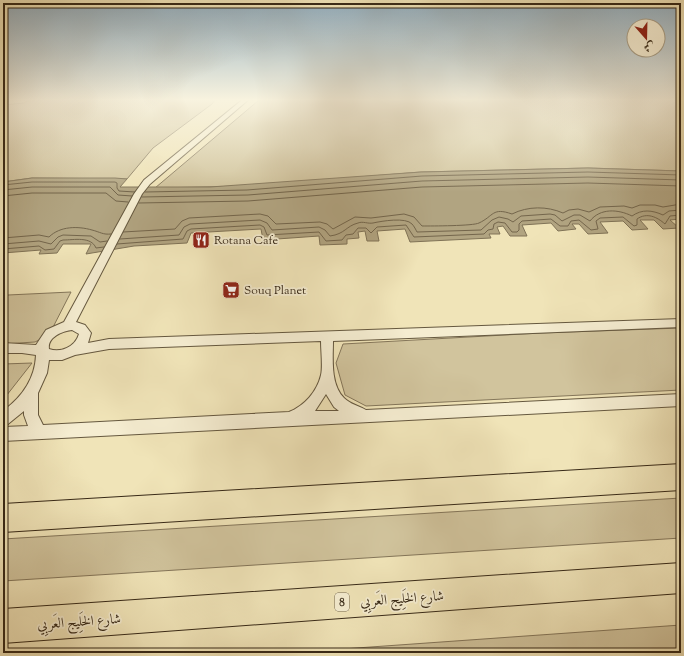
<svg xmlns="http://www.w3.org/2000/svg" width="684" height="656" font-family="'Sorts Mill Goudy',Amiri,serif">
  <rect width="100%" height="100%" fill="#f0e4b8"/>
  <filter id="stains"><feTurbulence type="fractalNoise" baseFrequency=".005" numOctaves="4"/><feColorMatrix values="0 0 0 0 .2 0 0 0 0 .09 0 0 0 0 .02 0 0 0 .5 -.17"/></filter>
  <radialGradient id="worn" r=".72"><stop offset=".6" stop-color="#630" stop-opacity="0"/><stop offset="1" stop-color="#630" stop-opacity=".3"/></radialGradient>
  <path fill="#d1c49d" stroke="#84765a" d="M38,100H215L212,104L153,148L127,179L32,178L3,182V105L24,103L27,101Z
    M259,100H681V171L588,168L421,172L247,186L155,188Z
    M71,292L49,335L35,342L3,344V302L8,295Z
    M681,328V390L366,406L345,395L336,363L343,344L541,333Z
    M32,363L3,400V364Z
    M681,498V538L3,581V539Z
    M681,625V653H286Z"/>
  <path fill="#b1a481" stroke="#807357" d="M588,168L681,171V219L670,220L679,228L663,229L654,220H640L648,229L632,230L623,221L600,222L608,233L588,234L579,224H572L576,229L558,231L551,223L522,225L527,236H510L503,226L497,227L500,234H489L491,238L410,242L405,229L377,231L379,241H367L365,231L358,232L359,238L347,239V244L320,245L319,236L263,240L261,229L191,233L187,243L134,246L86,254L91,244H63L57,253L39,254L41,250L3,253V182L32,178H115L127,179L120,187H210L421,172Z"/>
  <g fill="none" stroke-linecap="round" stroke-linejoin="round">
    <path stroke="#74664c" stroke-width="1" d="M3,185L32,182H115L117,183V188L119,191L135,192
      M3,190L32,187H110L118,195L132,196
      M145,192L247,190L422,176L588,172L681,175
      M3,196L32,193H106L116,201L128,202
      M142,197L248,195L422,181L588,177L681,180
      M139,203L248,201L422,187L588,183L681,186
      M123,232L175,229L182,221L189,218L260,214L268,216L276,224L320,222L327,224L333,229L355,217L371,218L404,214L414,217L422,226C432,226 473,226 479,223C494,216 492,207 512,214C528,206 547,206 563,213L569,210L578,209L589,212L600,207L624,206L632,208L640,205H655L663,207L681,204
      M3,238L39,235L49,237C60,226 78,226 92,230C100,232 103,235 111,234
      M120,239L179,235L184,227L190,224L260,220L267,223L272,230L319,227L325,230L330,236C345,234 346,226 358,223C363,221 368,224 373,223C382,221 406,217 412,224C414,226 416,230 417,232L481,230L492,220L499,217L508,219L513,222L521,216L550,214L555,215L562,221L574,215H580L590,221C600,208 618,209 632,216C642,209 652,210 663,215L669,211L681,210
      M3,244L39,241L51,244L58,237L63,235L91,236L100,242L107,241
      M117,244L183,239L187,231L191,229L260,225L264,227L267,235L319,232L326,241L342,240L346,235L353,234L358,228H366L371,233L377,227L406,225L414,237L484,234L488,230L493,229L494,224L498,222L505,223L512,232H517L519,230V224L522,221L551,219L560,226H568L571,221L579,220L591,230L598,229L596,221L600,218L623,217L634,226L637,225V219C647,212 657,217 665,224L670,216L681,215
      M3,249L39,246L45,250L54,249L60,241L63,240C74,240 91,236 96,248L104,247"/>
    <defs>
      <path id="minor" d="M242,100H248L150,184L142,194L76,322L85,325L91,333L88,343L109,339L681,319V327L333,341C333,358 330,384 344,398C350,404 359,406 366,410L681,394V406L3,441V427L28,426L24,415V411L8,424L3,426V411C22,397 35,379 36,355L22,353H3V343L36,345L46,330L64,322L134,194L144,180ZM72,330L79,334C75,347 61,353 49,349C47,337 63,331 72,330ZM321,341C321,351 323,367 321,375C317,392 304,406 289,412L43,425L38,415V393L47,373L49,360H62L75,355L109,349ZM326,394L334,407L339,411H315Z"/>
      <path id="trunk" d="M681,464V490L3,532V504Z
        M681,563V593L3,643V609Z"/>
    </defs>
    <use href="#minor" stroke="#65583f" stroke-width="2"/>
    <use href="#trunk" stroke="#372917" stroke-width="2"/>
    <use href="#minor" fill="#f5edd1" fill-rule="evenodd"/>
    <use href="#trunk" fill="#f0e4b8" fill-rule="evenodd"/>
  </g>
  <linearGradient id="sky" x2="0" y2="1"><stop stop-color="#92aebf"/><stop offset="0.52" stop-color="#f8f3df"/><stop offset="1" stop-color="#f8f3df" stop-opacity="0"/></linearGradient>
  <rect width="684" height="192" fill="url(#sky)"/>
  <defs>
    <symbol id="restaurant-square" viewBox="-11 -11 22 22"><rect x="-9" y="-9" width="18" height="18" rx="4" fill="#8f2418" stroke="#f5edd1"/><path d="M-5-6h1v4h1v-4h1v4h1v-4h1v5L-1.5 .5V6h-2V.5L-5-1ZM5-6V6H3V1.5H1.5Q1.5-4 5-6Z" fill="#fff"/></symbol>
    <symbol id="supermarket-square" viewBox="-11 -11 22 22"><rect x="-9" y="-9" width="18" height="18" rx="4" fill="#8f2418" stroke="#f5edd1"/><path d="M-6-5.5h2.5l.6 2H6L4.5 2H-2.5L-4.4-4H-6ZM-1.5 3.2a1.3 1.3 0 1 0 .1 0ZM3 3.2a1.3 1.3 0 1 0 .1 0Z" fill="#fff"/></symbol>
  </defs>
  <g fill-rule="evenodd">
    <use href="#restaurant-square" x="191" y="230" width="20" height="20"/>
    <use href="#supermarket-square" x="221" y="280" width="20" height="20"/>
  </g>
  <g text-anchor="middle" stroke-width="3.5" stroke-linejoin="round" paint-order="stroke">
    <rect fill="#f5edd1" stroke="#70644f" stroke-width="1" x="335" y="593" width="14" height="18" rx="3"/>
    <g font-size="11" font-weight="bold" fill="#372917">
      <text x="342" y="606">8</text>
    </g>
    <g font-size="12" fill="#372917" stroke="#f5edd1" text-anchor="start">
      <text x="214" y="244">Rotana Cafe</text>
      <text x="244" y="294">Souq Planet</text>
    </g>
    <g font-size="14" fill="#372917" stroke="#f5edd1">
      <text transform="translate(402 598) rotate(-4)" y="5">شارع الخَلِيج العَربِي</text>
      <text transform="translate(79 621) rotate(-4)" y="5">شارع الخَلِيج العَربِي</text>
    </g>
  </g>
  <rect width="684" height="656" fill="none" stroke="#f0e4b8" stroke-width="16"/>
  <rect x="4" y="4" width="676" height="648" fill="none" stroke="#372917" stroke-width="2"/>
  <rect x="8" y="8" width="668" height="640" fill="none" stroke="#372917"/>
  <g transform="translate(646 38) rotate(160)"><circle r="19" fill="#f5edd1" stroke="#a99f87"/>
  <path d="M0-3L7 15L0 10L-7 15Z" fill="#8f2418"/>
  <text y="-6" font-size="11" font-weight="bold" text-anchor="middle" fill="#372917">ش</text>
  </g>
  <rect width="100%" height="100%" filter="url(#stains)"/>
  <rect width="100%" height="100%" fill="url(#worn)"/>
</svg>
